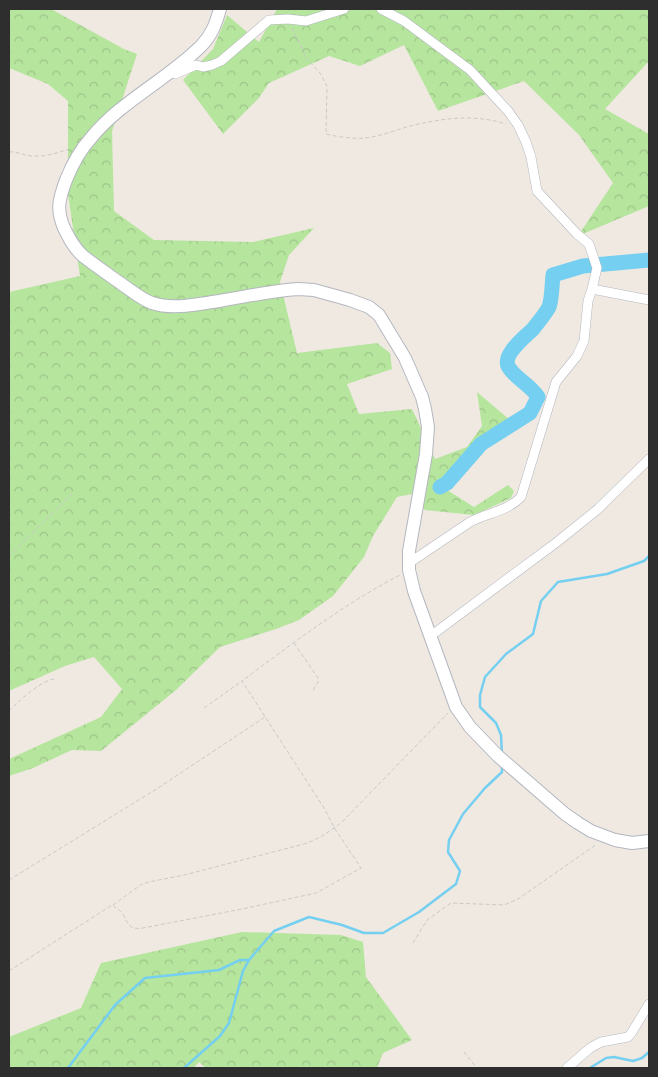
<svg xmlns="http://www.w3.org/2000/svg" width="658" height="1077" font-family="'IBM Plex Sans',sans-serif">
  <defs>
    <pattern id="forest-crowns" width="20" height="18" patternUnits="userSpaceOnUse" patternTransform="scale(1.25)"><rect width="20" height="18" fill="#b6e59e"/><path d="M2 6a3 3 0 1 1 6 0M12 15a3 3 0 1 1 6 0" fill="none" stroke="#9dc588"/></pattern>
  </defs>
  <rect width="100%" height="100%" fill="#efe9e1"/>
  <path fill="url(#forest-crowns)" d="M9,9H51L124,49L137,54L112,131L114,211L154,240L253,242L314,228L289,255L280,282L297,353L377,343L390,353L392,369L347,384L359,414L412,409L435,459L467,447L482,426L477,392L510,420L478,442L436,483L474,507L508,485L514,491L511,498L474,515L425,510L412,494L397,497L373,536L364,557L333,596L299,620L276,629L220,647L176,690L101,751L72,750L33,768L9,776V759L101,717L122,689L94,657L65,666L9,691V292L80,276L68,194V101L48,84L9,68Z
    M277,9H649V61L605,109L649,134V206L578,236L613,183L579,135L524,81L438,111L404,45L360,66L329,56L269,83L258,99L223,134L183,80L213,49L227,15L259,42Z
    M242,932L341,935L363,942L366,977L412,1040L383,1053L377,1068H206L199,1062L194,1068H9V1037L81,1008L101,963Z"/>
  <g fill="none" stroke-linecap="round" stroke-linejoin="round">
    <path stroke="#75cff0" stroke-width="2.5" d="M502,754L501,735L496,723L480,707V695L485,677L506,654L533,634L541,601L558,582L607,574L644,561L649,556
      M68,1068L115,1005L145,978L219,970L240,960H249
      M184,1068L220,1036L229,1023L243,971L249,960L274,931L309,917L342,925L364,933H383L419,912L456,884L460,871L448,852L449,840L463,814L485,788L502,772V767
      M590,1068L606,1058L614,1057L633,1061L642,1058L649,1052"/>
    <path stroke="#75cff0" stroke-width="15" d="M440,487L447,483L481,444L530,413L538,397C531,385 513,377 508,366C503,354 525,337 533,329C537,324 546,313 549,307C552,299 552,284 553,275L583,266L649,260"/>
    <defs>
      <path id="street" d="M381,9L404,21L470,70L508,111L518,125L526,142L531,157L537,191L577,234L589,244L597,268L592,289L588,301L584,341L577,356L556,382L521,497C508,511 487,513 470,522L409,563
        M171,72L175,74L196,65L203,67L212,65L221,61L269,20L288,19L306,21L344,9
        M592,289L649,300
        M430,634L436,632L557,542L598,509L649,459
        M567,1068L590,1048L601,1042L628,1037L632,1032L649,1004"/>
      <path id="secondary" d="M220,9C216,23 212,35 201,46C168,79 120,102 91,138C80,150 72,165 66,180C59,199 56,209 64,228C69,238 74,248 83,256C96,266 109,275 123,285C132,291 141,299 152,303C173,310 198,304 219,301C246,296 272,291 298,289L314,290L350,300L369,307L379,315L405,358L422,397L425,409L428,427L426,454L409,551V570L414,591L456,707L470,727L498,756L565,814L578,823L591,831L615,840L632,843L649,841"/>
    </defs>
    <use href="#street" stroke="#b4b7c1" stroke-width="10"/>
    <use href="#secondary" stroke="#b4b7c1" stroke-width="14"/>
    <path stroke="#c9c9c9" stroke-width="1" stroke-dasharray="4 2.5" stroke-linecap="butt" d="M292,28L307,59L320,73L327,86L326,134C338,137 353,139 365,138C382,136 398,129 414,125C446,118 474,114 506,124
      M9,152C17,151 24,156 33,156C45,157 57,153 69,149
      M9,556L74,492
      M294,643L318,678V682L312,692
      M204,708L242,681
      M9,711C19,701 43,678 57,679
      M9,880L155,790L265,717
      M113,905L142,884L149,882L184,875L304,844C319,839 331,831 343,821L448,713
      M413,943L427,920L451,903L504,905L518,899L597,844
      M9,971L112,905C116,908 120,910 122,913C129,924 128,930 143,928L242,909L316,893L361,868L335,829L324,808L242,681C293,643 344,604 400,575
      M464,1052L477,1068"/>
    <use href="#street" stroke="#fff" stroke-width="9"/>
    <use href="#secondary" stroke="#fff" stroke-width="12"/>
  </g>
  <rect width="658" height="1077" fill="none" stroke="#2e2e2e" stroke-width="20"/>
</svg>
